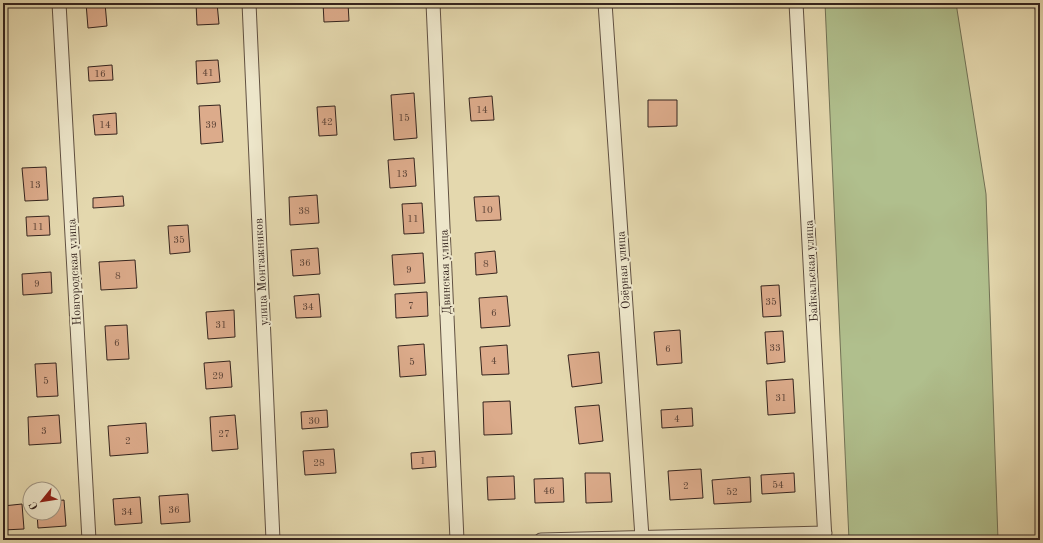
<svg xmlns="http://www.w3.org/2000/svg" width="1043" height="543" font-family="'Old Standard TT',serif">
  <rect width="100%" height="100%" fill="#e4d8ae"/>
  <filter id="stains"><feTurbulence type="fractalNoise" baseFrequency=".005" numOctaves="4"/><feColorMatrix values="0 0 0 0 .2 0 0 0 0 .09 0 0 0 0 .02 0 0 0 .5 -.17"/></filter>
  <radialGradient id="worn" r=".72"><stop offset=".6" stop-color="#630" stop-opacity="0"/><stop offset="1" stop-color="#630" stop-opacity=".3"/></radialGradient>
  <path fill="#b0bf8d" stroke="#727256" d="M825,3H956L986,194L998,540H849Z"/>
  <path fill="#dcab8b" stroke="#35241e" d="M86,3H105L107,26L88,28Z
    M196,3H217L219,24L197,25Z
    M323,3H348L349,21L324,22Z
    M218,60L220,82L197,84L196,61Z
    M112,65L113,80L89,81L88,67Z
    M414,93L417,138L394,140L391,95Z
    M492,96L494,120L471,121L469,98Z
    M648,100H677V126L648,127Z
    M220,105L223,142L201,144L199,106Z
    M335,106L337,135L319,136L317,107Z
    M116,113L117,134L95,135L93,115Z
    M414,158L416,186L390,188L388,160Z
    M46,167L48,200L25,201L22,168Z
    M317,195L319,223L290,225L289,197Z
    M123,196L124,206L93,208V198Z
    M499,196L501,220L476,221L474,197Z
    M422,203L424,233L404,234L402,204Z
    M49,216L50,235L27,236L26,217Z
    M188,225L190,252L170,254L168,226Z
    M318,248L320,274L293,276L291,250Z
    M495,251L497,273L476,275L475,253Z
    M423,253L425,283L394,285L392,255Z
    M135,260L137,288L101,290L99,262Z
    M51,272L52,293L23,295L22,274Z
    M779,285L781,316L763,317L761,286Z
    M427,292L428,316L396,318L395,294Z
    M319,294L321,317L296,318L294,296Z
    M507,296L510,326L481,328L479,298Z
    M234,310L235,337L208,339L206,312Z
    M127,325L129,359L107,360L105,326Z
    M680,330L682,363L657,365L654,332Z
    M783,331L785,362L767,364L765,332Z
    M424,344L426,375L400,377L398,346Z
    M507,345L509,374L482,375L480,347Z
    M599,352L602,383L572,387L568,355Z
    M230,361L232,387L206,389L204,363Z
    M56,363L58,396L37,397L35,364Z
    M793,379L795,413L768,415L766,381Z
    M510,401L512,434L484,435L483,402Z
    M599,405L603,441L579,444L575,407Z
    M692,408L693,426L662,428L661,410Z
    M327,410L328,427L302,429L301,412Z
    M59,415L61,443L29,445L28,417Z
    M235,415L238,449L212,451L210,417Z
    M146,423L148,453L110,456L108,426Z
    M334,449L336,473L305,475L303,451Z
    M435,451L436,467L412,469L411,453Z
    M701,469L703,498L670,500L668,471Z
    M585,473H610L612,502L586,503Z
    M794,473L795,492L762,494L761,475Z
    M514,476L515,499L488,500L487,477Z
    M750,477L751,502L714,504L712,480Z
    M563,478L564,502L535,503L534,479Z
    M188,494L190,522L161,524L159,496Z
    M140,497L142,523L115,525L113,499Z
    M64,500L66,526L38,528L37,513H54V501Z
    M22,504L24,529L3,530V506Z"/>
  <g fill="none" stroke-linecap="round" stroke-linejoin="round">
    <defs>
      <path id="street" d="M59,3L89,540
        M249,3L273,540
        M433,3L457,540
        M605,3L642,537
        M796,3L825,540
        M541,540L825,533"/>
    </defs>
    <use href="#street" stroke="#615142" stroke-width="15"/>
    <use href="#street" stroke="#ede6ca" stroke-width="13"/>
    <path stroke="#35241e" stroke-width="3" stroke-dasharray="7 7" stroke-linecap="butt" d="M1036,3L1040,93"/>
  </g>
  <g text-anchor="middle" stroke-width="4" stroke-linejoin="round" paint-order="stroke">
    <g font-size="10" fill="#5f4639">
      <text x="208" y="76">41</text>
      <text x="100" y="77">16</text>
      <text x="482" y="113">14</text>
      <text x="404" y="121">15</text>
      <text x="327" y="125">42</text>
      <text x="105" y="128">14</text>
      <text x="211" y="128">39</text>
      <text x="402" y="177">13</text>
      <text x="35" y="188">13</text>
      <text x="487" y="213">10</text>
      <text x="304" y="214">38</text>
      <text x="413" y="222">11</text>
      <text x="38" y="230">11</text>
      <text x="179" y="243">35</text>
      <text x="305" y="266">36</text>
      <text x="486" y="267">8</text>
      <text x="409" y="273">9</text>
      <text x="118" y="279">8</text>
      <text x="37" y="287">9</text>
      <text x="771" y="305">35</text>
      <text x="411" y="309">7</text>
      <text x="308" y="310">34</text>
      <text x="494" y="316">6</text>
      <text x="221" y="328">31</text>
      <text x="117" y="346">6</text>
      <text x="775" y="351">33</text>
      <text x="668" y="352">6</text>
      <text x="494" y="364">4</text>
      <text x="412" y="365">5</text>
      <text x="218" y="379">29</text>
      <text x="46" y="384">5</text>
      <text x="781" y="401">31</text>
      <text x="677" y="422">4</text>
      <text x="314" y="424">30</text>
      <text x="44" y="434">3</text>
      <text x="224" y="437">27</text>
      <text x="128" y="444">2</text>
      <text x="423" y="464">1</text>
      <text x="319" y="466">28</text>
      <text x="778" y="488">54</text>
      <text x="686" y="489">2</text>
      <text x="549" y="494">46</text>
      <text x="732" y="495">52</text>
      <text x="174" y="513">36</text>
      <text x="127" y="515">34</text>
    </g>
    <g font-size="12" fill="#35241e" stroke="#ede6ca">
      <text transform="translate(623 270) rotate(-94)" y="4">Озёрная улица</text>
      <text transform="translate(811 271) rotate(-93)" y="4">Байкальская улица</text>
      <text transform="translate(74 272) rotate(-93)" y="4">Новгородская улица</text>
      <text transform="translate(261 272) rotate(-93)" y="4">улица Монтажников</text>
      <text transform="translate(445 272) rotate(-92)" y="4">Двинская улица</text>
    </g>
  </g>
  <rect width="1043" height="543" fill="none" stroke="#e4d8ae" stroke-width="16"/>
  <rect x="4" y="4" width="1035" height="535" fill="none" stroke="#35241e" stroke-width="2"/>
  <rect x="8" y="8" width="1027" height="527" fill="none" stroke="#35241e"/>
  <g transform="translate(42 501) rotate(240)"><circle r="19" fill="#ede6ca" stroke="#a39885"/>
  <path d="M0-3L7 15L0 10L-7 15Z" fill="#8f2418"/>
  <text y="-6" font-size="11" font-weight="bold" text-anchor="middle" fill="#35241e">С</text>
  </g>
  <rect width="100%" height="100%" filter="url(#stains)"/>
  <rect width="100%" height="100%" fill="url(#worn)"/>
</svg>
